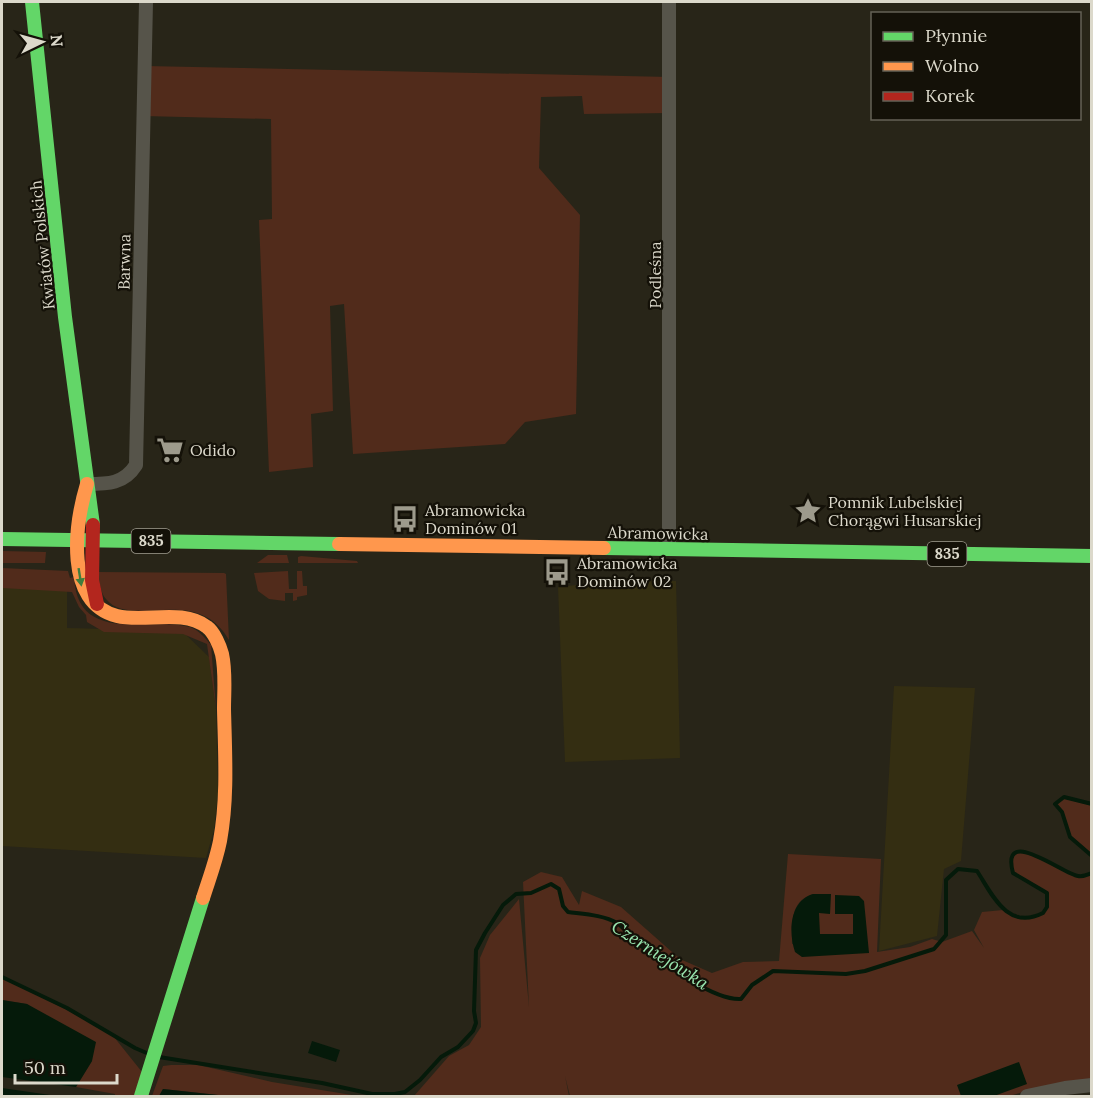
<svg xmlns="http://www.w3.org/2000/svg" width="1093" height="1098" font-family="Lora,serif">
  <rect width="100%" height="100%" fill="#282518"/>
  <path fill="#342e12" d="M2,572L67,580V628L182,631L209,657L216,709L218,793L214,830L206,858L2,846Z
    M624,580L676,581L680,758L565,762L558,587Z
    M894,686L975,688L961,861L944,869L937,936L879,951Z"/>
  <path fill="#512b1b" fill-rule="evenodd" d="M145,66L670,77L671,113L584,114L582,96L541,97L539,168L580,215L576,414L525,422L505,444L353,454L344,304L330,306L333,411L311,414L313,467L269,472L259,220L272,219L271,119L143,116Z
    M2,551L46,552L45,563H2Z
    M268,555H287L289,563H257Z
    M301,556L357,561L358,563H298V557Z
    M2,568L68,571L70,578L74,577C77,646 151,616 190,627C199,630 206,639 211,645L216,709L207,644L183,634L104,632L87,622L86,615L79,607L72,592L2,588Z
    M288,571L289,589H297V571H302L303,586H307V595L297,597V600L293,601V593H285V601L269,599L258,591L254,573Z
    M97,572L224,573L226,574L229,640C197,583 131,630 106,599C100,593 100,580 97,572Z
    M1064,797L1091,804V856L1070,837L1062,812L1055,804Z
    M1017,852C1044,851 1068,885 1091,873V1080L1053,1084L1009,1096H570L565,1076L569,1096H414L449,1056L469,1045L481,1027L480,958L490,935L519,899L529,1007L523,882L541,872L562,877L579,905L582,891L621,907L680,959L712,973L743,962L779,961L788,854L881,859L877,952L910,947L932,939L942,942L972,931L984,948L974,930L982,912L1003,910L1025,917L1042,913L1047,907V893L1013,873C1010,863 1009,858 1017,852ZM813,894L819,913V934H853V914L869,953L792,944C792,923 790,901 813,894Z
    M2,977L110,1032L142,1072L134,1096H115V1094L76,1087L92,1061L27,1004L2,1000Z
    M171,1065H198L272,1082L358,1096H227L163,1089L159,1096H152L163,1066Z"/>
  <path fill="#051a0a" d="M813,894H831L830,914L819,913L820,934H853V914H835V895L859,896L864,901L869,953L802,957L795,952C788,931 790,901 813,894Z
    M2,1000L27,1004L96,1042L92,1061L76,1087L2,1077Z
    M312,1041L340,1050L336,1062L308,1053Z
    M1019,1062L1027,1084L994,1096H961L957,1085Z
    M2,1088L57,1096H2Z
    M163,1089L227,1096H159Z"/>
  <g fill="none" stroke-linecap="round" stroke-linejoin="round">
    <path stroke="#051a0a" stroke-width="4" d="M1092,804L1064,797L1055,804L1062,812L1070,837L1092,856
      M2,977L67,1008L135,1048L149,1054
      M159,1057L322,1083L372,1094H395L405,1092L420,1080L441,1057L458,1047L473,1031L476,1023L474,1011L476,950L485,933L503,905L516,894L531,893L551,884L559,889L563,906L568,912C583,914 604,915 617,923C625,928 630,937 637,943C660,960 712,1001 741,999L752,985L773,971L846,974L865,971L934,949L946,935V880L958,869L977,871C992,894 1007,931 1043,913L1047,907V893L1013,873C1000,824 1063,874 1078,876C1083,877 1087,875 1092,873"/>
    <path stroke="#56544a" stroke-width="14" d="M669,2V549
      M87,484C108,484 124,484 136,465L146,2
      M1027,1096L1065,1088L1092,1085"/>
    <path stroke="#63d668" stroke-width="14" d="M32,2L65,317L93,525
      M2,539L339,544
      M604,548L1092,556
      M141,1096L203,898"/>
    <path stroke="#ff974d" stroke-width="14" d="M87,484C75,524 64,603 117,616C145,623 182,608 207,627C214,632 220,646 222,654C226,672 224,691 224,709C225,753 228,797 220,841C216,861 209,879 203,898
      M339,544L604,548"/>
    <path stroke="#b3261e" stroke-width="14" d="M93,525L92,580L97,604"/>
  </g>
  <defs><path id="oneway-solid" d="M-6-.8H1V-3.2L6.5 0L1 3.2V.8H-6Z" transform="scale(1.5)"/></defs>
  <use fill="#3f7d3d" href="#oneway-solid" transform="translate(80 577) rotate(81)"/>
  <defs>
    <symbol id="supermarket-bare" viewBox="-9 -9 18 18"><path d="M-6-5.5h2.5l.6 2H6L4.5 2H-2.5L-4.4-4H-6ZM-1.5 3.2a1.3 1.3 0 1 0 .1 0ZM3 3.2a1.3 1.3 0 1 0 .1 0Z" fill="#9d9a8c" stroke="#141108" stroke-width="2.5" paint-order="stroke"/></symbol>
    <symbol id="sight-bare" viewBox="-9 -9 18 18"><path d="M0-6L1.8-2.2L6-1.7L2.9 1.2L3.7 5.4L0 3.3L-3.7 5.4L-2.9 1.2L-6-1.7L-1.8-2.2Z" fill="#9d9a8c" stroke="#141108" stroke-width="2.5" paint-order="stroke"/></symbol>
    <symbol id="bus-bare" viewBox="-9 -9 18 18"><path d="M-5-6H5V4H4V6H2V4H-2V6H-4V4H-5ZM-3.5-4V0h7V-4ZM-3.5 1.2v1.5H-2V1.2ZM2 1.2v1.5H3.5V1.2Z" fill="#9d9a8c" stroke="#141108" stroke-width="2.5" paint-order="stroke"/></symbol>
  </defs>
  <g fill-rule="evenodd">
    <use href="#supermarket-bare" x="151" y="431" width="38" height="38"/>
    <use href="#sight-bare" x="789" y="492" width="38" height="38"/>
    <use href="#bus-bare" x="386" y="500" width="38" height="38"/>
    <use href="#bus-bare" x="538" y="553" width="38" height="38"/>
  </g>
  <g text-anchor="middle" stroke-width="4.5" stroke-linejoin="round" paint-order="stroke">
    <g fill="#141108" stroke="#a09d90" stroke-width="1.5">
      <rect x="131.5" y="529" width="39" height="24" rx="4.5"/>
      <rect x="927.5" y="542" width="39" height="24" rx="4.5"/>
    </g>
    <g font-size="15" font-weight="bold" fill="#dcd9cb">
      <text x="151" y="546">835</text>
      <text x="947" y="559">835</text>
    </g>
    <g font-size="16" fill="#dcd9cb" stroke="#141108">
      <text transform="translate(42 245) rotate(-96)" y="6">Kwiatów Polskich</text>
      <text transform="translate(124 262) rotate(-89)" y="6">Barwna</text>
      <text transform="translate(655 275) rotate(-90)" y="6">Podleśna</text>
      <text transform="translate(658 533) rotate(1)" y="6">Abramowicka</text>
    </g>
    <g font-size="16" fill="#dcd9cb" stroke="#141108" text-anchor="start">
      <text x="190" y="456">Odido</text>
      <text x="828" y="508">Pomnik Lubelskiej<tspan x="828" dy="18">Chorągwi Husarskiej</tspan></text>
      <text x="425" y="516">Abramowicka<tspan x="425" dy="18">Dominów 01</tspan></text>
      <text x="577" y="569">Abramowicka<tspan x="577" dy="18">Dominów 02</tspan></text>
    </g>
    <g font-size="18" font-style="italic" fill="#99e6af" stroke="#141108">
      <text transform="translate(660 955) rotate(33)" y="6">Czerniejówka</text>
    </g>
  </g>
  <rect width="1093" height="1098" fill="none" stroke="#dcd9cb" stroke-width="6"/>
  <rect x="871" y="12" width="210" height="108" fill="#141108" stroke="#646156" stroke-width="1.5"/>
  <rect x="883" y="32" width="30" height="9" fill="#63d668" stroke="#646156" stroke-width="1.5"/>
  <text x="925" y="42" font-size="18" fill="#dcd9cb">Płynnie</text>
  <rect x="883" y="62" width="30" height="9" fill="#ff974d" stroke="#646156" stroke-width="1.5"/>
  <text x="925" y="72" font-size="18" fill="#dcd9cb">Wolno</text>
  <rect x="883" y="92" width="30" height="9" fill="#b3261e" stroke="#646156" stroke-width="1.5"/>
  <text x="925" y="102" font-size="18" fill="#dcd9cb">Korek</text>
  <g transform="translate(42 42) rotate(85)" stroke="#141108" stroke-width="4.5" paint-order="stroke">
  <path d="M0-4.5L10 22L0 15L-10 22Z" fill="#dcd9cb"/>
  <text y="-9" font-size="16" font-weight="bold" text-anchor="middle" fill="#dcd9cb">N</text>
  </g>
  <path d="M15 1074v9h102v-9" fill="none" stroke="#dcd9cb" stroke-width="3"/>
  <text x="24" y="1074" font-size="18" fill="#dcd9cb" stroke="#141108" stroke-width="4.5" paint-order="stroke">50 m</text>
</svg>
